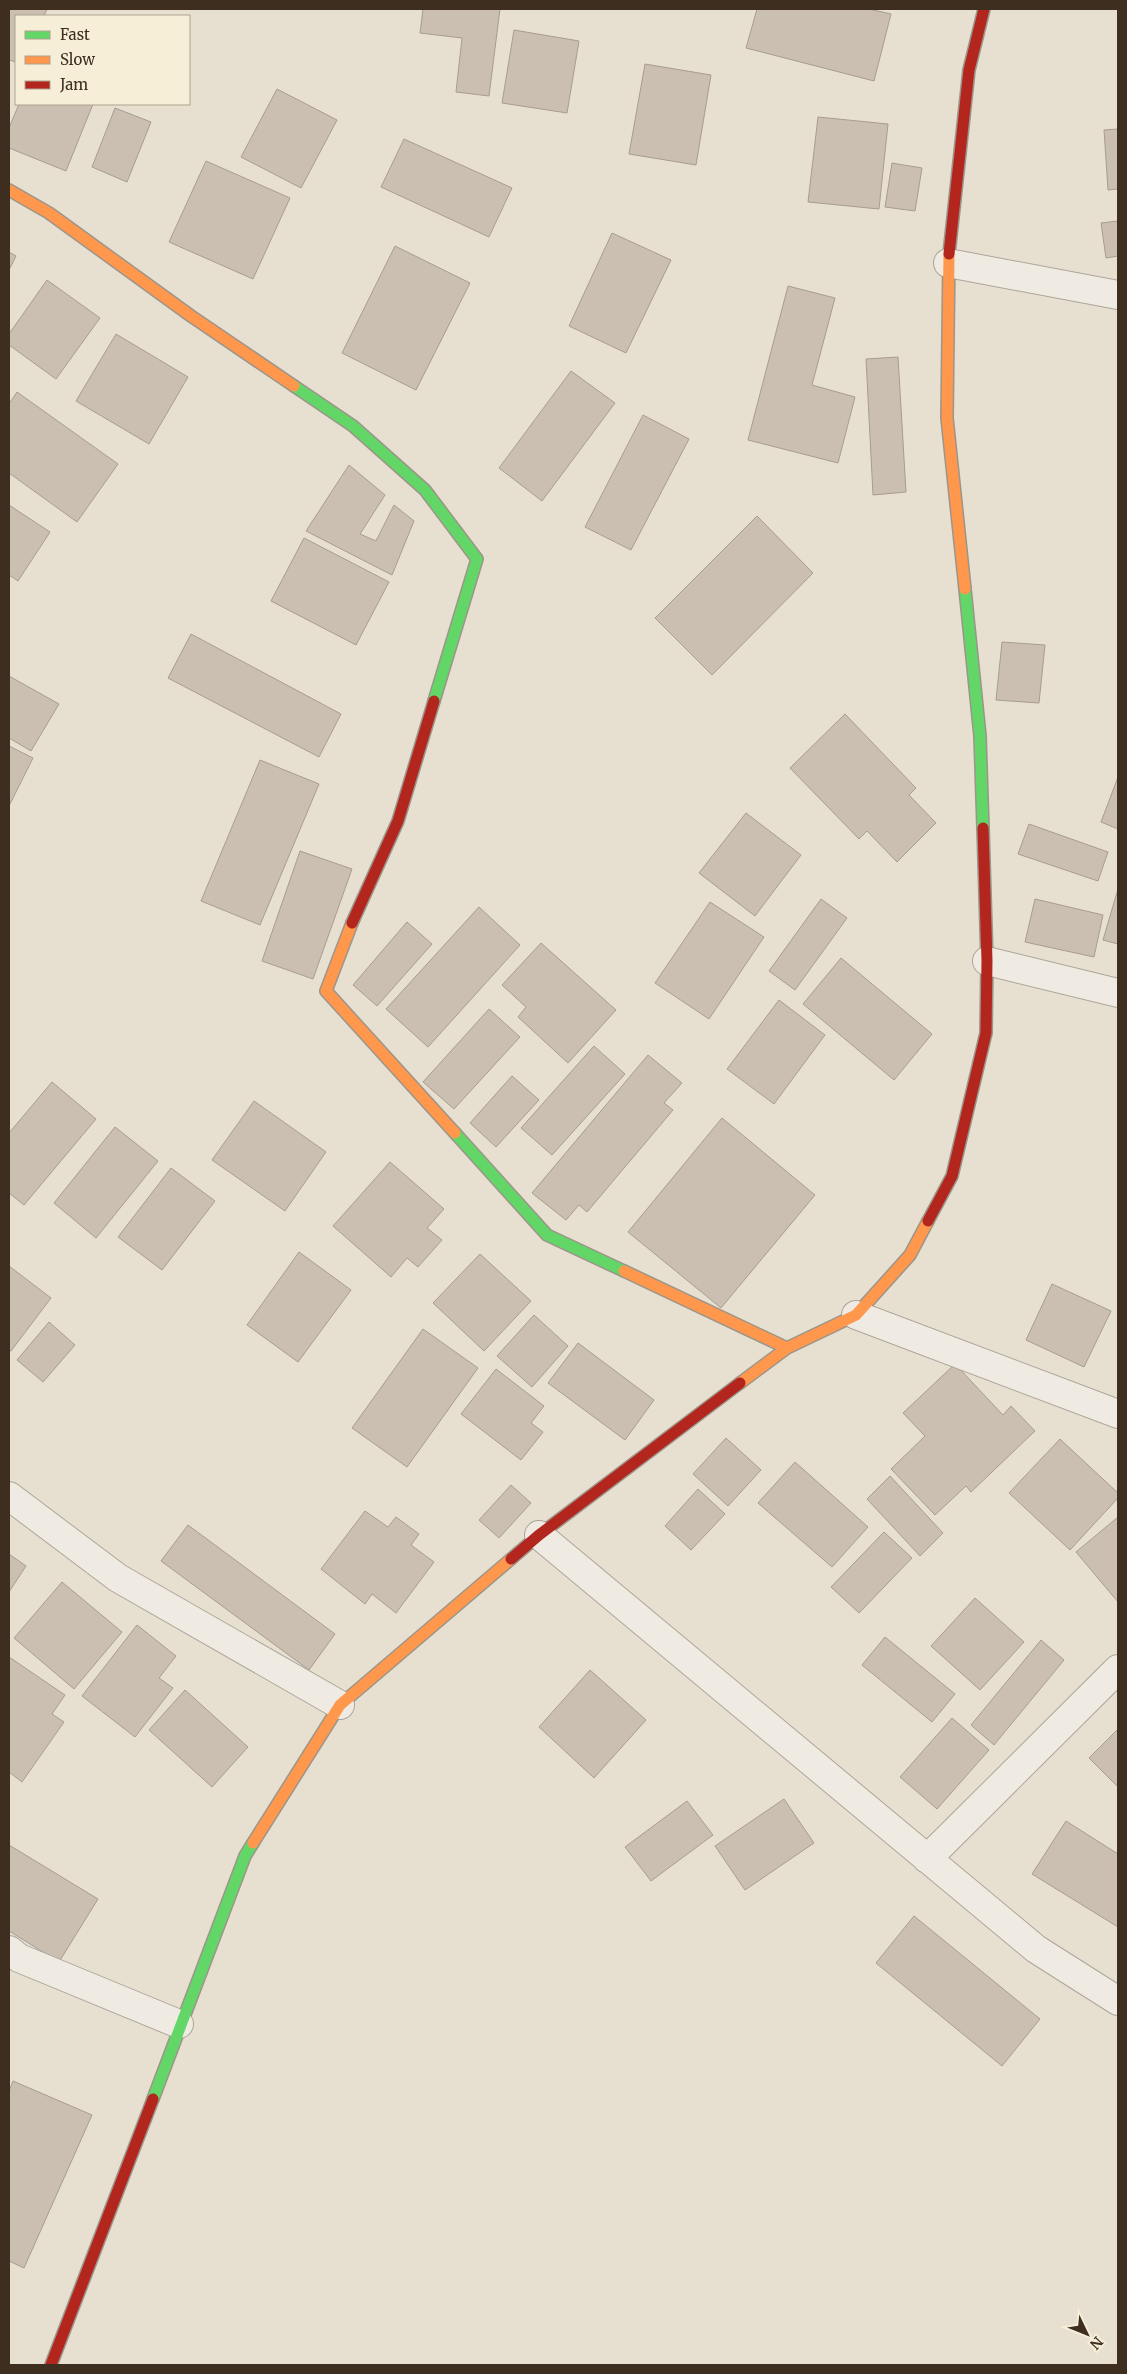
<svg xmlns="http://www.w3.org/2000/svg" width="1127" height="2374" font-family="Merriweather,serif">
  <rect width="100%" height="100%" fill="#e7e0d1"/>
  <path fill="#cbbfb2" stroke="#a89c90" d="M9,9H47L44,16H16V62L9,60Z
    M423,9H500L489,96L456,92L462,38L420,33Z
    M757,9H869L891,14L874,81L746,48Z
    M514,30L579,41L567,113L502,103Z
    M645,64L711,75L696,165L629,154Z
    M277,89L337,120L301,188L241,157Z
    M19,104H93L66,171L9,148V128Z
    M115,108L151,122L127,182L92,167Z
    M818,117L888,124L879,209L808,202Z
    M1118,129V189L1108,190L1104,130Z
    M404,139L512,188L489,237L381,187Z
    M206,161L290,198L253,279L169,242Z
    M892,163L922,168L915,211L885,207Z
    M1118,221V256L1106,258L1101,223Z
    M612,233L671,260L626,353L569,326Z
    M395,246L470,283L416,390L342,353Z
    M9,252L16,256L9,270Z
    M47,280L100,318L56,379L9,345V334Z
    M788,286L835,298L812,385L855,397L838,463L748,440Z
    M116,334L188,377L149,444L76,401Z
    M898,357L906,492L873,495L866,359Z
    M571,371L615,403L542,501L499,468Z
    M17,392L118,464L77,522L9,473V404Z
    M643,415L689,439L631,550L585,527Z
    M349,465L385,495L360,534L376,541L394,505L414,521L392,575L306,531Z
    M9,505L50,532L18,581L9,575Z
    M757,516L813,573L712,675L655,618Z
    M304,538L389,582L356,645L271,601Z
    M191,634L341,714L319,757L168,678Z
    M1002,642L1045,645L1039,703L996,700Z
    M9,676L59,704L31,751L9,738Z
    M845,714L916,788L909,795L936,823L897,862L867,831L859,839L790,768Z
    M9,746L33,758L9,806Z
    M260,760L319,784L260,925L201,901Z
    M1118,777V829L1101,822Z
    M746,813L801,855L755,916L699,873Z
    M1029,824L1108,852L1098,881L1018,854Z
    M300,851L352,869L313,979L262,961Z
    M1118,889V944L1103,940Z
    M821,899L847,918L795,990L769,971Z
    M1035,899L1103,915L1094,957L1025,942Z
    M710,902L764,937L709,1019L655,983Z
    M479,907L520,945L428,1047L386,1009Z
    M407,922L432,944L377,1006L353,985Z
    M541,943L616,1010L568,1063L518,1017L526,1007L502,985Z
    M841,958L932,1034L894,1080L803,1004Z
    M779,1000L825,1035L774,1104L727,1069Z
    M489,1009L520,1037L454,1109L423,1082Z
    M594,1046L625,1074L552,1155L521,1128Z
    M648,1055L682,1083L664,1103L673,1110L587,1212L579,1205L566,1220L532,1193Z
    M512,1076L539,1100L496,1147L470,1123Z
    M52,1082L96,1119L24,1205L9,1193V1133Z
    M254,1101L326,1152L285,1211L212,1160Z
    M722,1118L815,1195L721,1308L628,1232Z
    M115,1127L158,1161L96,1238L54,1203Z
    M390,1162L444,1209L427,1228L442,1240L418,1267L407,1258L391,1277L333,1226Z
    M171,1168L215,1201L162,1270L118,1237Z
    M299,1252L351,1290L298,1362L247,1325Z
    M480,1254L531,1301L484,1351L433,1303Z
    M9,1266L51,1298L11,1351L9,1350Z
    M1052,1284L1111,1311L1084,1367L1026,1340Z
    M534,1315L568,1346L532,1387L497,1356Z
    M49,1322L75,1345L43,1382L17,1360Z
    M423,1329L478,1368L407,1467L352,1428Z
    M578,1343L654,1400L625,1440L548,1383Z
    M955,1364L1003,1415L1011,1406L1035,1431L971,1492L966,1486L935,1515L891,1469L925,1436L903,1413Z
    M496,1369L544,1406L531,1423L543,1432L521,1460L461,1414Z
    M726,1438L761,1470L728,1506L693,1474Z
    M1060,1439L1118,1493V1498L1070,1550L1009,1493Z
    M795,1462L868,1527L832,1567L758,1503Z
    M890,1476L943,1533L920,1556L867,1499Z
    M511,1485L531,1503L499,1538L479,1520Z
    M698,1489L725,1514L691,1550L665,1526Z
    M365,1511L388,1527L396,1517L419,1534L411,1545L434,1562L396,1613L372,1594L365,1604L321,1569Z
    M1118,1517V1602L1076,1552Z
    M188,1525L335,1634L309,1670L161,1561Z
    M884,1532L912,1558L859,1613L831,1587Z
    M9,1554L26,1566L9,1592Z
    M62,1582L122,1632L74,1689L14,1638Z
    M975,1598L1024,1642L980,1690L931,1646Z
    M137,1625L176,1656L159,1678L173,1688L135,1737L82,1696Z
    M885,1637L955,1694L932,1722L862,1665Z
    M1041,1640L1064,1660L994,1745L971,1725Z
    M9,1657L65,1695L52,1714L64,1722L22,1782L9,1772Z
    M590,1670L646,1720L594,1778L539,1727Z
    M185,1690L248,1747L212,1787L149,1730Z
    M952,1718L989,1750L937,1809L900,1777Z
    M1118,1729V1787L1089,1758Z
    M784,1799L814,1843L745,1890L715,1846Z
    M687,1801L713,1835L651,1881L625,1847Z
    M1066,1821L1118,1854V1927L1032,1874Z
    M9,1845L98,1899L59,1962L9,1931Z
    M914,1916L1040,2019L1002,2066L876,1963Z
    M13,2081L92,2115L24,2268L9,2261V2091Z"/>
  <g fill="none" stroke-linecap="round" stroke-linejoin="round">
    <defs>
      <path id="street" d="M948,263L1118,295
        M987,961L1118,993
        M856,1315L1118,1414
        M9,1496L118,1578L340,1705
        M539,1535L1036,1949L1118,2001
        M927,1859L1118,1669
        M9,1950L19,1958L179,2024"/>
      <path id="fast" d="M294,386L353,426L425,490L477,559L434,701
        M965,589L980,736L983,828
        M455,1133L547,1235L624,1271
        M153,2099L245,1856L253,1843"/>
      <path id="slow" d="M9,190L49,213L191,316L294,386
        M949,254L947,418L965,589
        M352,923L326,991L455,1133
        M624,1271L787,1348
        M740,1383L787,1348L856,1315L910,1255L928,1221
        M253,1843L340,1705L511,1559"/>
      <path id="jam" d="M949,254L969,70L984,9
        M352,923L398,821L434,701
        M928,1221L952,1176L986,1033L987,961L983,828
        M511,1559L539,1535L740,1383
        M51,2365L153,2099"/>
    </defs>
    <use href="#street" stroke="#ada599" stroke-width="30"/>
    <use href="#fast" stroke="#9c958a" stroke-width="14"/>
    <use href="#slow" stroke="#9c958a" stroke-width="14"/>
    <use href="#jam" stroke="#9c958a" stroke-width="14"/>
    <use href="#street" stroke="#efebe3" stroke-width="28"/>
    <use href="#fast" stroke="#63d668" stroke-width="11"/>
    <use href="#slow" stroke="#ff974d" stroke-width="11"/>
    <use href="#jam" stroke="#b3261e" stroke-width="11"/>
  </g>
  <rect width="1127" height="2374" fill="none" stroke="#3d2e20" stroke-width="20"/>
  <rect x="15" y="15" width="175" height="90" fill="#f7eed8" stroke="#ada18e"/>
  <rect x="25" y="31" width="25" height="8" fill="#63d668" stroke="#ada18e"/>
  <text x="60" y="40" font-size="15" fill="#3d2e20">Fast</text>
  <rect x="25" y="56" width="25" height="8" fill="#ff974d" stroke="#ada18e"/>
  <text x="60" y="65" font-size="15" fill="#3d2e20">Slow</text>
  <rect x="25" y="81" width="25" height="8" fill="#b3261e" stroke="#ada18e"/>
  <text x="60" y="90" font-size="15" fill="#3d2e20">Jam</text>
  <g transform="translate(1087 2334) rotate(133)" stroke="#f7eed8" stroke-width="4" paint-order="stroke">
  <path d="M0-4L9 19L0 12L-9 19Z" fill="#3d2e20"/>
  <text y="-8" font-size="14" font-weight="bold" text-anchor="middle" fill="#3d2e20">N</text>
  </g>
</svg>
